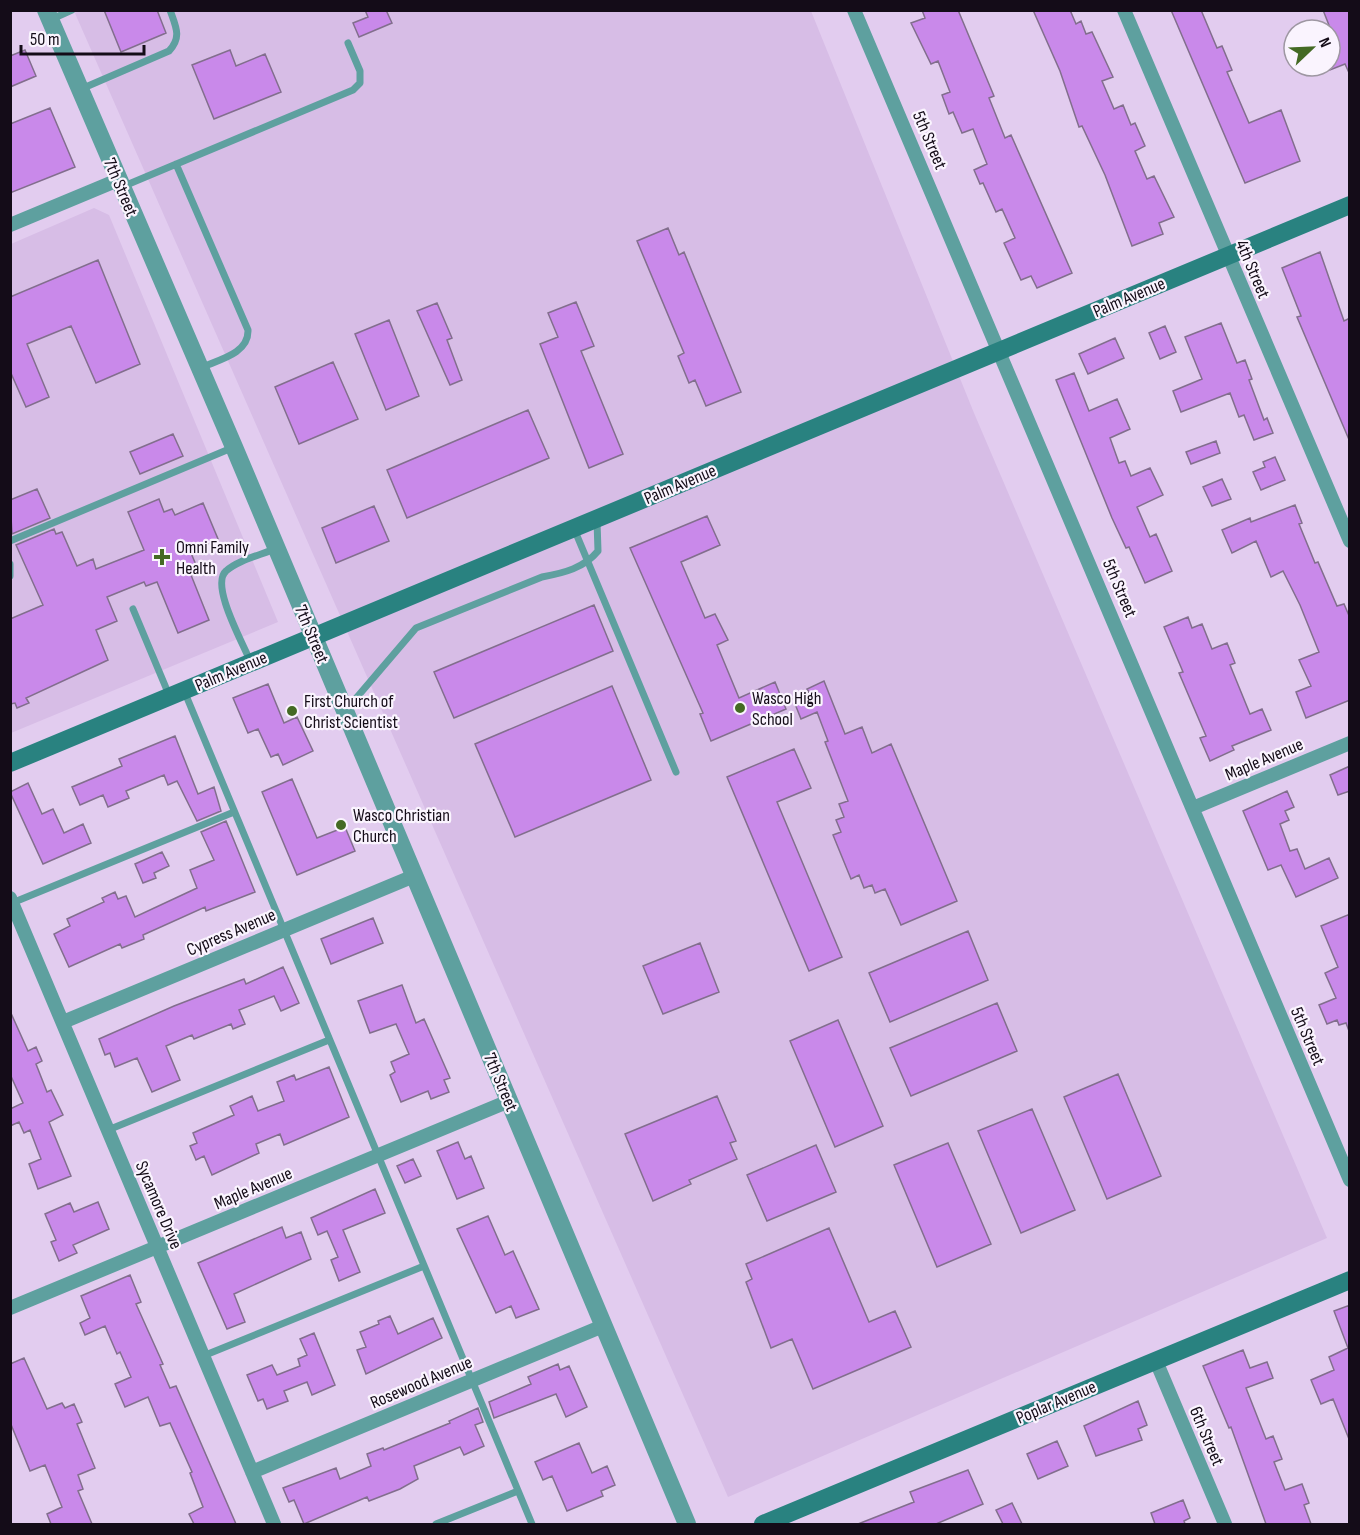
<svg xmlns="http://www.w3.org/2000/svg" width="1360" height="1535" font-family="'Sofia Sans Condensed',sans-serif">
  <rect width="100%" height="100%" fill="#e2ccef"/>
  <path fill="#d7bde6" d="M74,11H811L974,413L1327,1238L728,1497Z
    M94,208L109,215L278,622L11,733V244Z"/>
  <path fill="#c989ea" stroke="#826e8d" stroke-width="1.5" d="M104,10H157L166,33L121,52Z
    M365,10H386L392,23L359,37L353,23L368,17Z
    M922,10H958L994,96L989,98L1005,138L1011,135L1072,273L1037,288L1031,276L1021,280L1004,243L1015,238L1002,209L996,212L983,183L980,184L974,170L987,164L973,129L962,133L953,112L949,114L942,95L950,92L938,61L931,64L911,23L925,18Z
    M1033,10H1070L1076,24L1081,21L1086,34L1092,32L1113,77L1102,81L1114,109L1123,105L1131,125L1135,123L1145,146L1135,151L1147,179L1154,176L1174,217L1159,223L1163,234L1132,246L1105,175L1082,126L1079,127L1060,71Z
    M1171,10H1201L1217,48L1222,46L1232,70L1227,72L1249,123L1281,110L1300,161L1245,183Z
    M1323,10H1350V75L1345,64L1330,70V45L1336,43Z
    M25,50L36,76L10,87V56Z
    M230,50L236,66L265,54L281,92L214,119L192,65Z
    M50,108L75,167L10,193V124Z
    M668,228L679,255L684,252L741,392L706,406L695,380L689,383L678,356L684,353L637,241Z
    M1320,252L1344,321L1350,318V442L1297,317L1301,316L1282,268Z
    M98,260L140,364L96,383L71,326L27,344L49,397L26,407L10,371V297Z
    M576,302L594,346L581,351L623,454L589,468L540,344L558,337L548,313Z
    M437,303L452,338L447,340L462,380L450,385L417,311Z
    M389,320L419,396L386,410L355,334Z
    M1221,323L1237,363L1245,360L1252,379L1249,380L1264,420L1267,418L1273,433L1254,440L1244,415L1239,417L1230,393L1181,412L1173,391L1202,379L1185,337Z
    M1165,326L1176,352L1160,359L1149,333Z
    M1115,338L1124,358L1088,374L1079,354Z
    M333,362L358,419L299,444L275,387Z
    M1074,373L1089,411L1117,399L1130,429L1110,438L1119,463L1125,461L1131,476L1150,468L1163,495L1137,507L1150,537L1156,534L1172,571L1145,583L1129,547L1126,548L1112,518L1056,380Z
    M528,410L549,458L407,518L387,470Z
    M173,434L183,456L140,474L130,452Z
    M1216,441L1220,453L1191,464L1186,452Z
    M1275,457L1285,480L1261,490L1253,472L1265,467L1263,462Z
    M1222,479L1231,499L1212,506L1203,487Z
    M37,489L50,518L12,534L10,500Z
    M159,499L164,512L172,509L175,515L203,503L218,539L191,553L199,572L191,575L209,620L178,633L157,582L146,586L144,582L107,597L117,621L96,630L108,660L26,698L29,703L17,708L15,703L10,704V619L43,605L16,545L54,529L56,534L62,532L77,566L93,559L96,569L144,550L128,512Z
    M1295,505L1302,523L1299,524L1315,563L1318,562L1337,606L1344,604L1350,618V700L1306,718L1296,692L1311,686L1299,660L1319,652L1300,605L1283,571L1271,577L1256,541L1232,553L1222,530L1250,518L1251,522Z
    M374,506L389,541L336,563L322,528Z
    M707,516L720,545L681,562L705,618L715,614L728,640L717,645L739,698L775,682L786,709L711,741L700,714L703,713L630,548Z
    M594,605L613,651L454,718L434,672Z
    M1188,617L1192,628L1202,624L1212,649L1227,643L1235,663L1230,665L1250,714L1262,709L1271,730L1232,746L1234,750L1210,761L1200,738L1206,736L1179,673L1183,672L1164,627Z
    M824,681L845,734L862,727L872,753L891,744L957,901L901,925L885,889L875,893L872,885L864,888L859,875L851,879L833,835L841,832L836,820L844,817L839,804L848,801L825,742L828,741L817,712L801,719L793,699L809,692L807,689Z
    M268,684L284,723L297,717L313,751L283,765L278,754L271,757L258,729L248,733L233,698Z
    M612,686L651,780L515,837L475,744Z
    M175,736L198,794L214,787L221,811L197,821L177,781L168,785L164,775L126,791L129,798L108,807L103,795L80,805L72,787L122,766L119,759Z
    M794,749L811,788L777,802L842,957L809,971L727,777Z
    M1350,766V791L1338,795L1330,775Z
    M292,779L317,838L345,827L355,851L297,875L262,792Z
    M28,783L42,814L53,809L64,833L83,824L91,843L43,864L10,792Z
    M1287,791L1294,807L1285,811L1289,820L1280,824L1290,851L1297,849L1305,869L1329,858L1338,878L1296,897L1281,865L1268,870L1243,811Z
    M226,821L255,892L206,911L205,907L143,935L144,939L122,948L120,944L69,967L54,934L70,926L67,919L104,902L102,898L115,892L118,899L126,896L135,917L197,888L190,870L214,860L201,832Z
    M162,852L169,866L154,873L156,878L143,883L135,864Z
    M1350,914V1031H1349L1346,1023L1339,1025L1337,1020L1327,1024L1319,1005L1336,998L1325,973L1338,967L1321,926Z
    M373,918L383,943L331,964L321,939Z
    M968,931L988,980L890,1022L869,973Z
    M700,943L719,992L663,1014L643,966Z
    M283,967L299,1003L281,1011L274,996L239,1010L245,1024L233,1029L231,1024L194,1039L192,1035L166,1046L180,1080L152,1092L137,1058L115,1067L110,1053L105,1055L99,1039L174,1006L244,979L246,984Z
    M402,985L416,1023L424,1019L450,1078L444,1080L449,1092L431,1099L428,1091L401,1102L390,1075L395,1072L391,1062L409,1054L396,1024L370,1033L358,1001Z
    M997,1003L1017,1051L911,1096L890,1048Z
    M10,1011L28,1051L36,1047L42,1061L36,1064L47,1092L51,1090L63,1115L49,1122L71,1176L38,1189L29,1164L41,1159L30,1130L24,1133L19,1122L10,1126V1109L23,1103L10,1074Z
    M838,1020L883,1126L835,1147L790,1041Z
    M329,1067L349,1117L284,1145L280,1134L256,1144L259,1153L212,1175L204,1156L196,1160L190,1146L197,1143L193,1133L234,1115L230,1106L252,1096L258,1111L284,1101L277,1082L294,1075L296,1080Z
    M1118,1074L1161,1176L1107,1199L1064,1097Z
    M717,1096L736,1141L730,1143L737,1159L689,1180L691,1184L653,1201L625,1134Z
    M1032,1109L1075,1210L1021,1233L978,1131Z
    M458,1142L465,1159L471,1156L484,1188L457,1199L437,1151Z
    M948,1143L991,1244L937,1267L894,1165Z
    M816,1145L836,1192L767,1221L747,1175Z
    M413,1159L421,1176L405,1183L397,1166Z
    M375,1189L385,1213L343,1230L360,1272L339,1281L331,1260L338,1257L327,1231L318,1235L311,1218Z
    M98,1202L109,1229L73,1245L77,1253L59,1261L51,1242L56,1240L45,1214L70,1203L74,1212Z
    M488,1216L505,1255L513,1251L539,1309L516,1318L511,1306L496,1313L457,1229Z
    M282,1227L286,1238L301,1232L311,1259L234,1294L245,1322L227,1329L198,1263Z
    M829,1228L869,1322L895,1311L911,1347L813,1389L792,1339L771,1348L746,1282L752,1279L746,1264Z
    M130,1275L141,1302L136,1304L163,1364L160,1365L170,1388L176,1386L236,1524H194L189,1514L203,1507L190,1473L192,1472L170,1423L160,1426L148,1397L125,1407L115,1384L131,1377L120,1352L117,1354L105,1326L85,1335L80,1323L90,1318L81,1296Z
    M1350,1305V1439H1349L1333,1399L1321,1404L1311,1380L1334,1370L1329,1357L1348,1348L1334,1311Z
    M390,1316L398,1334L433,1318L442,1338L366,1374L357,1350L366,1347L360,1332L379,1324L378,1321Z
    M314,1333L335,1385L312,1395L307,1382L284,1391L288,1401L267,1409L263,1399L258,1401L247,1375L272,1365L277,1375L300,1366L298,1359L307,1355L300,1339Z
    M1243,1350L1250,1368L1267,1362L1273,1378L1246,1388L1266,1439L1273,1436L1282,1459L1274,1462L1285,1490L1302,1484L1309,1503L1304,1505L1311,1524H1266L1231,1427L1229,1428L1203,1366Z
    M24,1358L47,1409L62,1403L65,1408L74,1404L82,1422L77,1424L95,1468L78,1475L83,1489L78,1491L92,1524H51L47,1514L62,1507L45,1465L30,1471L10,1422V1364Z
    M558,1364L560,1370L569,1366L587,1407L566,1417L556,1394L494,1418L489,1402L531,1384L528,1377Z
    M1138,1401L1147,1425L1138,1429L1142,1440L1096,1456L1084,1426Z
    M478,1408L483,1422L475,1425L484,1446L464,1455L460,1447L414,1466L418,1479L400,1489L369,1501L367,1497L304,1524L294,1500L289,1502L283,1488L336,1468L340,1479L371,1466L367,1454L383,1448L384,1450L450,1423L449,1421Z
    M1057,1441L1068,1466L1038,1479L1027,1454Z
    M579,1443L592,1473L607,1466L615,1485L601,1491L603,1496L567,1511L552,1476L543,1480L535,1462Z
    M968,1470L983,1504L936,1524H858L914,1502L910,1492Z
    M1183,1500L1190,1518L1184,1521L1185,1524H1155L1151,1513Z
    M1012,1503L1022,1524H1003L996,1510Z"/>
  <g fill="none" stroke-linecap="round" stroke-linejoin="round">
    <path stroke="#5ea09f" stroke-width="7" d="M52,19L72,10
      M81,89L169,51C182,37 176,27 170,10
      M176,164L248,330C249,354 218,360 200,368
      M124,186L353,90L360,83V71L348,43
      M575,531L676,772
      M10,541L234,447
      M10,564V576
      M133,609L169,695
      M250,661C243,643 210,585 226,571C238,560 261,555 277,548
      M185,693L532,1524
      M346,710L416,628L542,577C564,573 584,568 598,551L597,521
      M12,903L234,812
      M108,1130L329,1040
      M203,1356L424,1266
      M436,1524L518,1491"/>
    <path stroke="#5ea09f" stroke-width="14" d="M854,10L1350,1180
      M1124,10L1350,541
      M10,225L118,180
      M1193,808L1350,743
      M10,898L274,1524
      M63,1022L414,876
      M10,1308L509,1101
      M1156,1361L1225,1524
      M252,1472L603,1326"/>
    <path stroke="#5ea09f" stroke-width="18" d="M46,10L234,447L687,1524"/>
    <path stroke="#298280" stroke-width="18" d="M10,763L1350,205
      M763,1524L1350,1280"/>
  </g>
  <g fill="#446a24" stroke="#faf4fe" stroke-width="2">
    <path d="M159 548h6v6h6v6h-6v6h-6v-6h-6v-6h6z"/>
    <circle cx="740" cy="708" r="6"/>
    <circle cx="292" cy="711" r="6"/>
    <circle cx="341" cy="825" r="6"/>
  </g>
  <g text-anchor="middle" stroke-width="4.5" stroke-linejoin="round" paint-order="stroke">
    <g font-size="18" fill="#140c18" stroke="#faf4fe">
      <text transform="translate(930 140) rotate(67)" y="6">5th Street</text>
      <text transform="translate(121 187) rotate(67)" y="6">7th Street</text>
      <text transform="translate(1253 269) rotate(67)" y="6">4th Street</text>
      <text transform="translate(1129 297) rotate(-23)" y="6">Palm Avenue</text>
      <text transform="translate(680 484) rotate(-23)" y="6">Palm Avenue</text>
      <text transform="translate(1120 588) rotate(67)" y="6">5th Street</text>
      <text transform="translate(312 634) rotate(67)" y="6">7th Street</text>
      <text transform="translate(231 671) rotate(-23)" y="6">Palm Avenue</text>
      <text transform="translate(1264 759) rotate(-23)" y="6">Maple Avenue</text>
      <text transform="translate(231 932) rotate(-23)" y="6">Cypress Avenue</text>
      <text transform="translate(1308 1036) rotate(67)" y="6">5th Street</text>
      <text transform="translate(501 1082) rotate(67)" y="6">7th Street</text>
      <text transform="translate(253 1188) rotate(-23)" y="6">Maple Avenue</text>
      <text transform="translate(159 1205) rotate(67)" y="6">Sycamore Drive</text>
      <text transform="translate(421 1382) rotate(-23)" y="6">Rosewood Avenue</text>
      <text transform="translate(1056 1402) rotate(-23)" y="6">Poplar Avenue</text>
      <text transform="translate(1207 1436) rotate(67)" y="6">6th Street</text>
    </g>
    <g font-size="18" fill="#140c18" stroke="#faf4fe" text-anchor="start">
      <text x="176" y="553">Omni Family<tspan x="176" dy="21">Health</tspan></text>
      <text x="752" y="704">Wasco High<tspan x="752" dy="21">School</tspan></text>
      <text x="304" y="707">First Church of<tspan x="304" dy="21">Christ Scientist</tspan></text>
      <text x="353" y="821">Wasco Christian<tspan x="353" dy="21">Church</tspan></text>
    </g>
  </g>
  <rect width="1360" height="1535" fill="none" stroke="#140c18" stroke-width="24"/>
  <g transform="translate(1312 48) rotate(67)"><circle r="28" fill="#faf4fe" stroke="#9e97a2" stroke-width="1.5"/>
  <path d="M0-4.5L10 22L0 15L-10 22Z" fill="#446a24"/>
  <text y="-9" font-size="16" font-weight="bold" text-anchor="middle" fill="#140c18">N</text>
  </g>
  <path d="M21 45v9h123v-9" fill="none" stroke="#140c18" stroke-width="3"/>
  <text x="30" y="45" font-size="18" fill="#140c18" stroke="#faf4fe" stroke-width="4.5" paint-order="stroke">50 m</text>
</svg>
